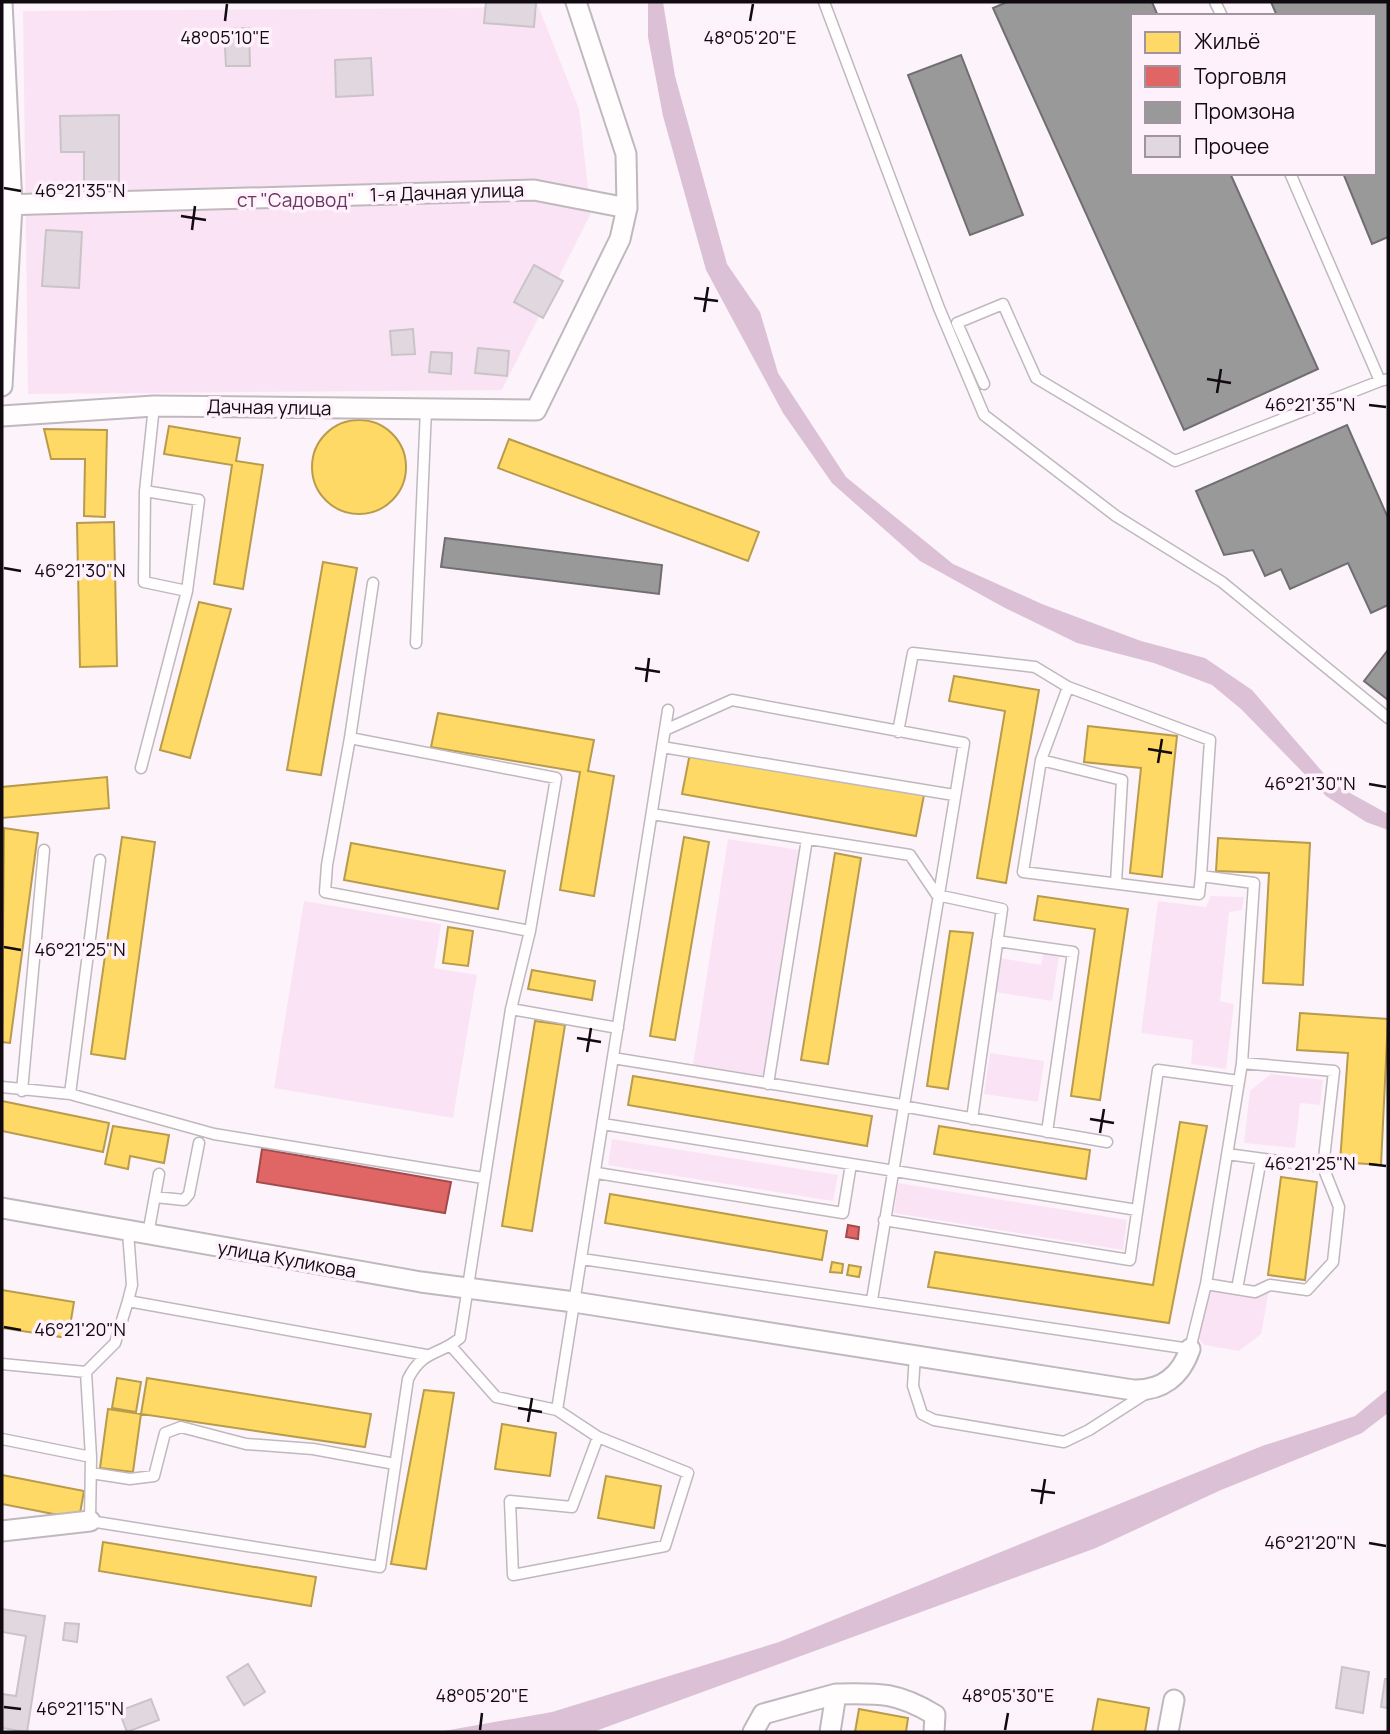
<svg xmlns="http://www.w3.org/2000/svg" width="1390" height="1734" font-family="Manrope,sans-serif">
  <rect width="100%" height="100%" fill="#fcf4fa"/>
  <path fill="#fbe3f6" d="M537,3L579,109L591,213L502,390L28,394L23,11L475,8Z
    M728,839L800,850L765,1076L693,1065Z
    M1211,896L1244,897L1242,910L1229,912L1220,1001L1234,1004L1226,1069L1191,1064L1193,1040L1141,1033L1158,901L1206,907Z
    M304,901L441,924L434,968L477,975L453,1118L274,1088Z
    M1043,954L1059,957L1052,1001L995,992L1000,958L1041,965Z
    M990,1053L1044,1061L1038,1102L984,1094Z
    M1271,1074L1323,1080L1320,1105L1300,1103L1295,1148L1244,1143L1250,1091Z
    M612,1139L838,1175L833,1201L608,1165Z
    M898,1183L1127,1220L1123,1250L894,1213Z
    M1206,1284L1255,1292L1270,1285L1261,1334L1239,1351L1204,1345L1194,1333Z"/>
  <path fill="#dcc1d6" d="M648,2H663L675,76L727,264L760,312L778,373L846,477L953,564L1042,604L1141,641L1205,658L1252,690L1332,783L1388,814V830L1366,822L1326,796L1241,709L1212,685L1154,663L1077,643L1005,608L920,561L832,483L783,413L706,270L663,116L648,37Z
    M1388,1389V1413L1362,1433L1221,1490L1096,1548L593,1732H438L552,1712L779,1642L1262,1446L1355,1416Z"/>
  <path fill="#ffd966" stroke="#b89b4c" stroke-width="2" d="M312 467a47 47 0 1 1 94 0a47 47 0 1 1-94 0Z
    M169,426L240,438L236,461L263,465L243,589L214,584L232,465L164,454Z
    M44,429L107,430L105,517L84,516L85,459H51Z
    M509,439L759,532L748,561L498,468Z
    M114,522L117,666L80,667L77,523Z
    M323,562L357,568L321,775L287,770Z
    M199,602L231,609L190,758L160,750Z
    M954,676L1039,690L1006,883L977,878L1005,711L949,701Z
    M438,713L594,740L588,771L614,776L594,896L560,890L580,772L431,747Z
    M1088,726L1177,736L1162,877L1130,873L1141,768L1084,762Z
    M690,753L924,795L916,836L682,794Z
    M107,777L109,808L2,818V787Z
    M4,828L38,833L10,1043L2,1042Z
    M122,837L155,842L125,1059L91,1054Z
    M684,837L709,842L675,1040L650,1036Z
    M1218,838L1310,843L1303,985L1263,983L1269,873L1216,871Z
    M351,843L505,871L498,909L344,880Z
    M835,853L861,858L828,1064L801,1060Z
    M1038,896L1128,909L1100,1100L1071,1096L1095,929L1034,920Z
    M448,927L473,931L468,966L443,963Z
    M950,931L973,933L948,1089L927,1086Z
    M532,970L595,981L592,1000L528,989Z
    M1300,1013L1388,1019L1381,1165L1340,1162L1348,1053L1297,1050Z
    M535,1021L565,1025L532,1231L502,1226Z
    M633,1076L872,1116L867,1146L628,1105Z
    M2,1101L109,1123L103,1152L2,1131Z
    M1180,1122L1207,1126L1169,1323L928,1287L935,1252L1153,1285Z
    M113,1126L169,1135L164,1163L130,1156L128,1169L105,1164Z
    M939,1126L1090,1150L1086,1179L934,1154Z
    M1281,1177L1317,1182L1305,1280L1268,1275Z
    M610,1194L827,1231L822,1260L605,1223Z
    M832,1262L843,1264L842,1273L830,1272Z
    M849,1265L861,1267L859,1277L847,1275Z
    M2,1290L74,1302L68,1338L2,1328Z
    M117,1378L141,1382L136,1412L112,1408Z
    M147,1378L371,1414L365,1447L141,1414Z
    M424,1390L454,1393L426,1569L391,1564Z
    M108,1409L141,1414L133,1472L100,1468Z
    M502,1424L556,1433L550,1476L495,1469Z
    M2,1475L84,1491L79,1519L2,1504Z
    M606,1476L661,1486L654,1528L598,1518Z
    M103,1542L316,1577L311,1606L99,1571Z
    M1098,1699L1149,1708L1145,1732H1092Z
    M859,1709L908,1718L906,1732H855Z"/>
  <path fill="#e06666" stroke="#a24a4c" stroke-width="2" d="M262,1149L451,1182L445,1213L257,1182Z
    M848,1225L859,1227L858,1239L846,1237Z"/>
  <path fill="#999" stroke="#706e70" stroke-width="2" d="M1007,2H1152L1158,16H1133V173H1230L1318,369L1184,430L993,8Z
    M1271,2H1388V237L1372,244L1343,173H1374V16H1277Z
    M961,55L1023,215L970,235L908,75Z
    M1347,425L1388,518V605L1371,613L1348,563L1290,589L1281,569L1265,576L1253,550L1224,555L1196,491Z
    M445,538L662,565L659,594L441,567Z
    M1388,650V700L1364,681Z"/>
  <path fill="#e0d8de" stroke="#cac3c8" stroke-width="2" d="M486,2H536L534,27L484,23Z
    M249,28L250,66H226L224,29Z
    M371,58L373,95L336,97L335,60Z
    M119,115V183H84V152H61L60,116Z
    M46,230L82,232L79,288L42,286Z
    M534,265L563,281L543,318L514,302Z
    M413,329L415,354L392,355L390,331Z
    M478,348L509,351L507,376L475,373Z
    M431,352L452,353L451,374L429,372Z
    M2,1609L45,1616L27,1732L2,1728V1694L16,1696L26,1636L2,1632Z
    M65,1623L79,1624L77,1642L63,1640Z
    M248,1664L265,1692L244,1705L227,1677Z
    M1342,1667L1369,1672L1363,1713L1336,1708Z
    M1385,1679H1388V1708L1381,1707Z
    M151,1699L159,1720L127,1732L119,1711Z"/>
  <g fill="none" stroke-linecap="round" stroke-linejoin="round">
    <defs>
      <path id="lane" d="M824,2L939,308L984,415L1116,516L1222,582L1388,718
        M1215,2L1222,16
        M1290,173L1380,381L1388,379
        M984,384L957,323L1003,304L1036,378L1175,461L1380,381
        M145,491L199,500L187,591
        M373,583L350,738L327,865L325,892L530,931
        M416,643L426,409
        M1068,687L1210,740L1201,876
        M665,730L732,700L964,743L872,1300
        M662,747L954,795
        M1041,760L1122,780L1116,883
        M141,768L187,591L144,582L145,491L154,406
        M652,814L910,855L937,895L1002,909L972,1119
        M997,941L1073,952L1047,1132
        M511,1009L618,1028
        M613,1058L902,1105
        M768,1084L807,839
        M2,1087L70,1094L214,1134L483,1178
        M22,1091L44,850
        M70,1094L100,860
        M902,1106L1107,1142
        M603,1124L1137,1210
        M1227,1154L1323,1167
        M597,1173L843,1213L851,1164
        M155,1197L184,1200L189,1194L199,1143
        M884,1220L1130,1260L1158,1070L1239,1081
        M148,1234L159,1174
        M582,1259L1190,1349L1206,1284L1242,1063L1254,883L1201,876L1199,894L1023,872L1041,760L1068,687L1035,667L913,653L898,732
        M1206,1284L1255,1292L1270,1285L1307,1290L1333,1262L1339,1207L1323,1167L1334,1071L1242,1063
        M1237,1289L1261,1159
        M128,1301L426,1355
        M451,1346L496,1397L557,1410
        M915,1355L913,1386L922,1414L934,1420L1064,1442L1089,1430L1145,1394
        M2,1364L86,1372L115,1343L128,1301L132,1285L128,1232
        M86,1372L91,1457
        M598,1437L572,1507L510,1501L513,1575L665,1546L688,1473L598,1437L557,1410L668,710
        M2,1439L91,1457L90,1521L380,1567L408,1379C423,1349 439,1356 460,1338L511,1009L530,931L556,778L350,738
        M91,1473L130,1479L154,1476L165,1433L181,1427L246,1444L313,1449L395,1464"/>
      <path id="street" d="M2,205L534,190L627,208
        M2,386L12,205L2,2
        M2,416L154,406L536,410L620,239L627,208L626,154L576,2
        M2,1208L421,1282L574,1302L1133,1390C1162,1391 1181,1376 1190,1349
        M2,1531L90,1521
        M753,1732L763,1714L836,1694
        M830,1732L836,1694C879,1693 897,1692 935,1715L934,1732
        M1168,1732L1174,1700"/>
    </defs>
    <use href="#lane" stroke="#bfb8bd" stroke-width="13"/>
    <use href="#street" stroke="#bfb8bd" stroke-width="23"/>
    <use href="#lane" stroke="#fffdfe" stroke-width="10"/>
    <use href="#street" stroke="#fffdfe" stroke-width="19"/>
  </g>
  <path fill="none" stroke="#110a10" stroke-width="2.5" d="M225,21L227,4M750,21L753,4M4,188L21,191M181,216L206,220M192,230L195,206M694,298L718,301M704,312L708,287M1207,379L1231,383M1217,393L1221,369M1369,405L1386,407M4,568L21,571M635,668L660,672M646,682L649,658M1148,749L1172,753M1158,763L1162,739M1369,784L1386,787M4,947L21,950M577,1038L601,1042M587,1052L591,1028M1090,1119L1114,1123M1100,1133L1104,1109M1369,1164L1386,1166M4,1327L21,1330M518,1408L542,1412M528,1422L532,1398M1031,1490L1055,1493M1041,1504L1045,1479M1369,1543L1386,1546M4,1707L21,1709M480,1730L482,1713M1005,1730L1008,1713"/>
  <g text-anchor="middle" stroke-width="7" stroke-linejoin="round" paint-order="stroke">
    <g font-size="19" fill="#110a10" stroke="#fff1fc">
      <text transform="translate(447 192) rotate(-2)" y="7">1-я Дачная улица</text>
      <text transform="translate(269 407) rotate(1)" y="7">Дачная улица</text>
      <text transform="translate(287 1259) rotate(10)" y="7">улица Куликова</text>
    </g>
    <g font-size="19" fill="#683960" stroke="#fff1fc">
      <text x="296" y="207">ст "Садовод"</text>
    </g>
  </g>
  <g font-size="18" text-anchor="middle" fill="#110a10" stroke="#fff1fc" stroke-width="7" stroke-linejoin="round" paint-order="stroke">
    <text x="750" y="44">48°05'20"E</text>
    <text x="225" y="44">48°05'10"E</text>
    <text x="80" y="197">46°21'35"N</text>
    <text x="1310" y="411">46°21'35"N</text>
    <text x="80" y="577">46°21'30"N</text>
    <text x="1310" y="790">46°21'30"N</text>
    <text x="80" y="956">46°21'25"N</text>
    <text x="1310" y="1170">46°21'25"N</text>
    <text x="80" y="1336">46°21'20"N</text>
    <text x="1310" y="1549">46°21'20"N</text>
    <text x="482" y="1702">48°05'20"E</text>
    <text x="1008" y="1702">48°05'30"E</text>
    <text x="80" y="1715">46°21'15"N</text>
  </g>
  <rect width="1390" height="1734" fill="none" stroke="#110a10" stroke-width="7"/>
  <rect x="1131" y="14" width="245" height="161" fill="#fff1fc" stroke="#a0959e" stroke-width="2"/>
  <rect x="1145" y="32" width="35" height="21" fill="#ffd966" stroke="#a0959e" stroke-width="2"/>
  <text x="1194" y="49" font-size="21" fill="#110a10">Жильё</text>
  <rect x="1145" y="66" width="35" height="21" fill="#e06666" stroke="#a0959e" stroke-width="2"/>
  <text x="1194" y="84" font-size="21" fill="#110a10">Торговля</text>
  <rect x="1145" y="102" width="35" height="21" fill="#999999" stroke="#a0959e" stroke-width="2"/>
  <text x="1194" y="119" font-size="21" fill="#110a10">Промзона</text>
  <rect x="1145" y="136" width="35" height="21" fill="#e0d8de" stroke="#a0959e" stroke-width="2"/>
  <text x="1194" y="154" font-size="21" fill="#110a10">Прочее</text>
</svg>
